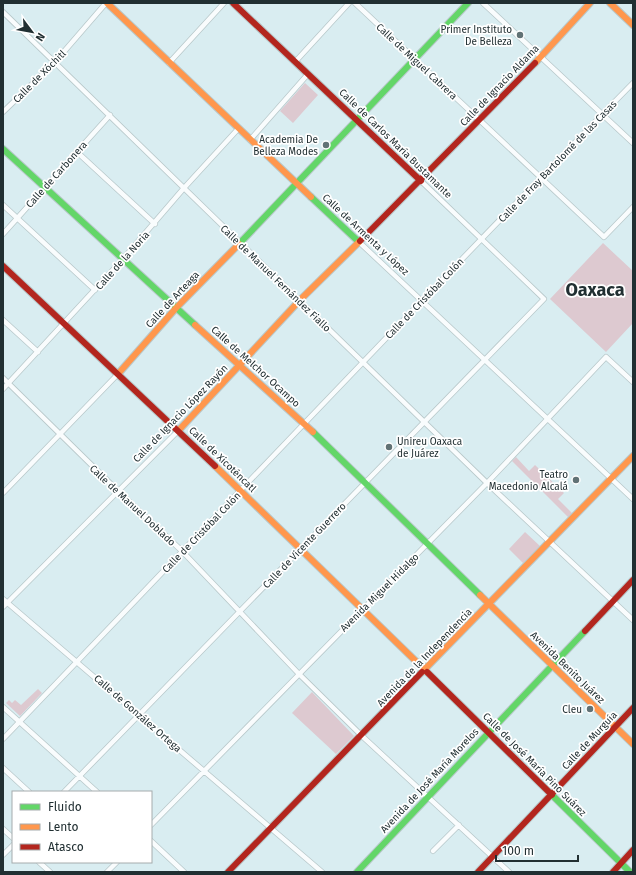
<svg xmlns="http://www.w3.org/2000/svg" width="636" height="875" font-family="'Fira Sans',sans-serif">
  <rect width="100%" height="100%" fill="#d9edf1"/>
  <path fill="#ddc9d0" d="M305,83L318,95L293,123L280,111Z
    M603,243L633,271V323L606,352L550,299Z
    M516,457L529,471L535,465L564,493L558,499L572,513L568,517L512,461Z
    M525,532L540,546L523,563L509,549Z
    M38,689L42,693L20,716L6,703L9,700L12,703L15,700L21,705Z
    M312,692L354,736L336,754L292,713Z"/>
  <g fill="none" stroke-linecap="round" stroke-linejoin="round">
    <defs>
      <path id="street" d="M355,3L604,237L633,207
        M483,3L633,143
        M3,12L487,483L633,620
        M295,62L349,3
        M169,63L224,3
        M3,112L55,62L106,3
        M250,140L308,74
        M77,152L155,224
        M3,205L95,290
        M3,234L110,115
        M359,242L633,499
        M3,320L38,352
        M3,378L118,491L182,551L298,673L362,736L509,872
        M3,389L123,259L184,188L238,129
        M3,493L118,374
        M3,599L322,872
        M3,607L179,430
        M3,707L97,792
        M3,739C213,520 421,299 633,83
        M3,768L29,792
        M64,792L544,299L421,181
        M151,825L487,483L606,357L633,382
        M3,829L13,838
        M151,841L184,872
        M433,851L459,825
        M3,855L13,845
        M39,862L50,872
        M107,872L117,862"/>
      <path id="fast" d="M3,149L195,325
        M311,197L359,242
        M239,244L468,3
        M313,432L480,595
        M552,795L630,872
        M357,872L585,631"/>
      <path id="slow" d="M107,3L311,197
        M610,3L633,25
        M535,63L590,3
        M195,325L313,432
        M118,374L176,308L239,244
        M179,430L300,300L360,241
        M215,466L427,672
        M480,595L633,744
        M422,672L633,456"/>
      <path id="jam" d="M233,3L421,181
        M360,241L535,63
        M3,266L215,466
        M585,631L633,580
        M427,672L552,795
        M228,872L422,672
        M478,872L633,708
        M613,872L633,850"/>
    </defs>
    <use href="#street" stroke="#b8c8ca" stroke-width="6"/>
    <use href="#fast" stroke="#b8c8ca" stroke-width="8"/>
    <use href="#slow" stroke="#b8c8ca" stroke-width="8"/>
    <use href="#jam" stroke="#b8c8ca" stroke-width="8"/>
    <use href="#street" stroke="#f9fcfd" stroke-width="4.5"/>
    <use href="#fast" stroke="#63d668" stroke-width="6"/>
    <use href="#slow" stroke="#ff974d" stroke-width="6"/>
    <use href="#jam" stroke="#b3261e" stroke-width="6"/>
  </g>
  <g fill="#617275" stroke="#fff" stroke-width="1.5">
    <circle cx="520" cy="35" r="4"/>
    <circle cx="326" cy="145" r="4"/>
    <circle cx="389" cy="447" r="4"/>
    <circle cx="576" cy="480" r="4"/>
    <circle cx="590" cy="709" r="4"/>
  </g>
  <g text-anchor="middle" stroke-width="3.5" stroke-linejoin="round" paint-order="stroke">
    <g font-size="10" fill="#212f32" stroke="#fff" text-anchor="end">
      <text x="512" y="33">Primer Instituto<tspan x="512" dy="12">De Belleza</tspan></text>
      <text x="318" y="143">Academia De<tspan x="318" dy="12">Belleza Modes</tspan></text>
      <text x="397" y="445" text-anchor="start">Unireu Oaxaca<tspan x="397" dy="12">de Juárez</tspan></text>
      <text x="568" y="478">Teatro<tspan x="568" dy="12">Macedonio Alcalá</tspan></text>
      <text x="582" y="713">Cleu</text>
    </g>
    <g font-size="10" fill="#212f32" stroke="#fff">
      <text transform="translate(417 61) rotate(43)" y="4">Calle de Miguel Cabrera</text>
      <text transform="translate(39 76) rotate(-45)" y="4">Calle de Xóchitl</text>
      <text transform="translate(499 85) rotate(-46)" y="4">Calle de Ignacio Aldama</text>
      <text transform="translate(396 143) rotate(44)" y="4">Calle de Carlos María Bustamante</text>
      <text transform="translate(557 161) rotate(-46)" y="4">Calle de Fray Bartolomé de las Casas</text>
      <text transform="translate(56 174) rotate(-48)" y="4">Calle de Carbonera</text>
      <text transform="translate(366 234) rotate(43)" y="4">Calle de Armenta y López</text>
      <text transform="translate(122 260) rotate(-48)" y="4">Calle de la Noria</text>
      <text transform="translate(276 278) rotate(44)" y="4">Calle de Manuel Fernández Fiallo</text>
      <text transform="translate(424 298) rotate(-46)" y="4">Calle de Cristóbal Colón</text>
      <text transform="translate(172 299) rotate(-47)" y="4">Calle de Arteaga</text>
      <text transform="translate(256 366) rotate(42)" y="4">Calle de Melchor Ocampo</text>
      <text transform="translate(180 413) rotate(-46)" y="4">Calle de Ignacio López Rayón</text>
      <text transform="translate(223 459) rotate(44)" y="4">Calle de Xicoténcatl</text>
      <text transform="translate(133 505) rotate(43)" y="4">Calle de Manuel Doblado</text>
      <text transform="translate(201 532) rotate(-46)" y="4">Calle de Cristóbal Colón</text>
      <text transform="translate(304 545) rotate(-46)" y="4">Calle de Vicente Guerrero</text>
      <text transform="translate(379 592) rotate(-45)" y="4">Avenida Miguel Hidalgo</text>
      <text transform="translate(424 657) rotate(-46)" y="4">Avenida de la Independencia</text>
      <text transform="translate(568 667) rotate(44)" y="4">Avenida Benito Juárez</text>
      <text transform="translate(138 713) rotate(41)" y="4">Calle de González Ortega</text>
      <text transform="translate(589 740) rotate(-47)" y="4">Calle de Murguía</text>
      <text transform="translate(535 764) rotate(45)" y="4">Calle de José María Pino Suárez</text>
      <text transform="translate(429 780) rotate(-47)" y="4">Avenida de José María Morelos</text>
    </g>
    <g font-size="18" font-weight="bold" fill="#212f32" stroke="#fff">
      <text x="595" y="296">Oaxaca</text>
    </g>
  </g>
  <rect width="636" height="875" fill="none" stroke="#212f32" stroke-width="8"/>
  <rect x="12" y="791" width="140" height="72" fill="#ffffff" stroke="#a6acad"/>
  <rect x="20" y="804" width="20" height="6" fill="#63d668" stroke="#a6acad"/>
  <text x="48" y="811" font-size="12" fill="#212f32">Fluido</text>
  <rect x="20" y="824" width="20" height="6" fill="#ff974d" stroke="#a6acad"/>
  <text x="48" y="831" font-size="12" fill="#212f32">Lento</text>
  <rect x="20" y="844" width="20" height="6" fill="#b3261e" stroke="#a6acad"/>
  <text x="48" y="851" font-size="12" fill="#212f32">Atasco</text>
  <g transform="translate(32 32) rotate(122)" stroke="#ffffff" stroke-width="3" paint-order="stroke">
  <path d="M0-3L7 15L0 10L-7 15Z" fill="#212f32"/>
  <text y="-6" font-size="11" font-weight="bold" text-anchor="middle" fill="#212f32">N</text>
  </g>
  <path d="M496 855v6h82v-6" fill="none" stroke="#212f32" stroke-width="2"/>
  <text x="502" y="855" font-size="12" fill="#212f32" stroke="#ffffff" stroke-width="3" paint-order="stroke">100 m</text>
</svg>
